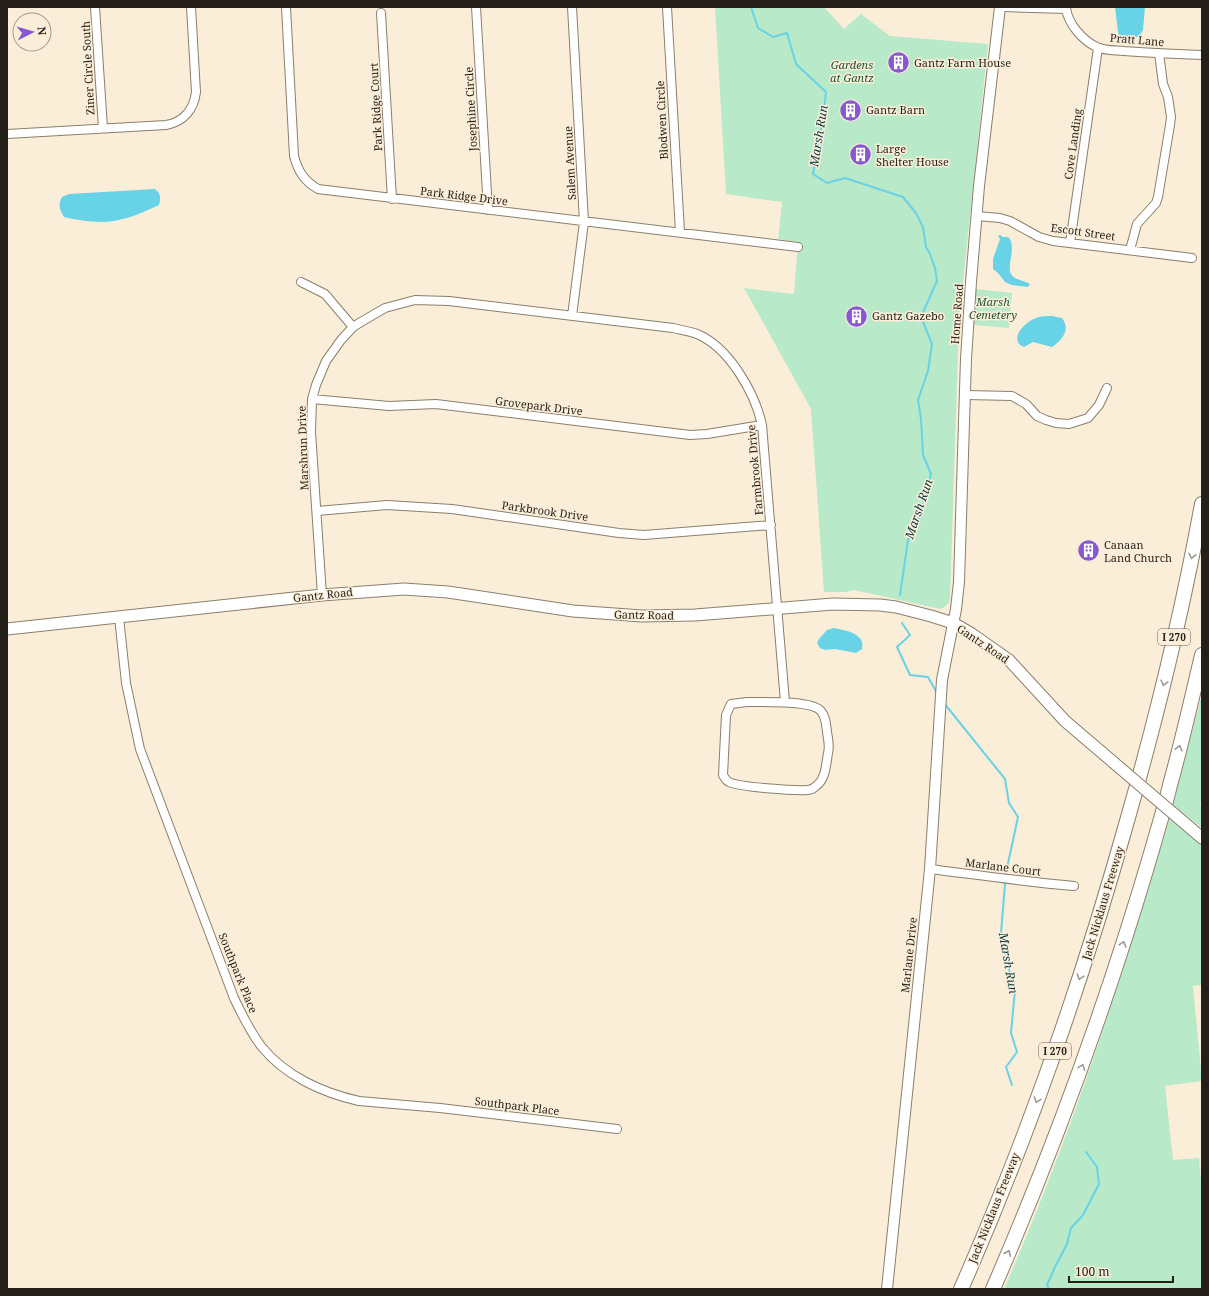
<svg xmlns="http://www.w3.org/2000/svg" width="1209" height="1296" font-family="'Noto Serif',serif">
  <rect width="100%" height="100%" fill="#fbeed9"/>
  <path fill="#b8e9c8" d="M715,7H824L844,29L861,14L890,36L988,44L959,321L950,599C948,605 946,607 940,609L854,590L846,592H824L811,409L744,288L794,294L798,242L778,239L782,202L726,194Z
    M976,289L1012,293L1009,328L974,325Z
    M1202,694V800L1200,805L1202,807V828L1173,805Z
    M1170,818L1202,845V985L1193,986L1202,1081L1165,1086L1173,1160L1199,1158L1202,1193V1289H1004C1071,1136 1122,978 1170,818Z"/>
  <path fill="#68d2e6" d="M1115,7H1145L1143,30L1139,37L1120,39L1118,32Z
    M155,189C161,194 161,198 159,205C121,223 105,226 64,217C59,209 58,205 62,197L69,194Z
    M1000,235L1003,237H1008C1019,247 1002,271 1015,278C1019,280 1025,281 1030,284L1028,287L1012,285L1005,282L998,273L993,269V259L1000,239L998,236Z
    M1052,316L1062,318C1071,330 1062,340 1052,347L1033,342L1024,347C1007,340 1026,321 1036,318C1041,316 1047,316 1052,316Z
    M834,628C843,630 859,632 862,642C863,644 862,646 862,649L856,653L835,649L825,650L820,648L817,643L819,639L827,630Z"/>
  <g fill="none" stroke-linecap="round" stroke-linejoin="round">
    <path stroke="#68d2e6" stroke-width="2" d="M751,7L758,28L773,37L787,33L796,64L826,92L823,119L813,174L827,183L845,178L903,197L916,213L923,227L926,247L930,254L935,268L937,281L921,317L932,344L928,371L918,400L921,419L923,455L931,474L921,513L908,540L900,595
      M902,623L910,635L897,647L910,675L928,677L937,693
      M944,703L1005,779L1009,803L1018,817L1006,873
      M1005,884L1001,933L1008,966L1015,990L1011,1033L1017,1052L1006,1067L1012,1085
      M1049,1289L1047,1285L1055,1267L1067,1244L1071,1228L1083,1215L1099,1184L1097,1167L1086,1152"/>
    <defs>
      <path id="minor" d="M95,7L103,128
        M286,7L294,156C298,171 304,181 318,189L798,247
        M476,7L488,210
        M572,7L584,222L572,316
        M667,7L680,232
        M1004,7L1066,9
        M1066,7C1067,23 1083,41 1097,47C1105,51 1116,50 1124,51C1150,53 1176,54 1202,55
        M381,13L392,199
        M7,134L166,125C184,122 194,109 196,92L191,7
        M976,216L1000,218L1010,221L1039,237L1053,241L1192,258
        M1070,243L1098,48
        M1130,250L1137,224L1156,203L1158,197L1170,125L1171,117L1168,97L1163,84L1159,53
        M301,282L325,294L353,327
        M966,395L1012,396L1026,404L1037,416L1046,420L1056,423L1069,424L1088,418L1099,405L1107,388
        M312,399L389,406L436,404L690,435L707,434L762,425
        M317,511L387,505L452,509L619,533L644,535L771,525
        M322,595L311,432L312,399L316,385L326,361L341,340L353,327L361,322L385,308L415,300L449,301L673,328C681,330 689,331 697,334C729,347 755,393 762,425L785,702
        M119,617L126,683L140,749L234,998C242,1015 250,1031 261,1046C285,1076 323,1093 359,1101L440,1108L617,1129
        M747,702C762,702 812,700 821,711C826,717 826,724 827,732C828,739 830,746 828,753C826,764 826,779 816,786C814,788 810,790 808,790C795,791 738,787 729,782C725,780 725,778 723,775L726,715L731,704Z
        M930,869C978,875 1026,882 1074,886"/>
      <path id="tertiary" d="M887,1289L930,869L942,680L956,609L959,582L966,359L971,282L979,186L1000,7"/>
      <path id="secondary" d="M7,629L322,595L404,589L448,592L573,611L642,616L695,615L833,604L880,605L896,607L931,616L953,623L972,634L1009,660L1065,721L1113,762
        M1188,826L1202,838"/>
      <path id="motorway" d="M961,1289C1029,1135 1084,976 1129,814C1158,712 1183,608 1202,504
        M993,1289C1055,1146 1108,1000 1152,850C1158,828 1165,807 1170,785C1182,742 1192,698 1202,655"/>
    </defs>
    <use href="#minor" stroke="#8a7f6c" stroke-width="10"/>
    <use href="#tertiary" stroke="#8a7f6c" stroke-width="12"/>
    <use href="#secondary" stroke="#8a7f6c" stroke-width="13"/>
    <use href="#motorway" stroke="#8a7f6c" stroke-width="16"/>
    <use href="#minor" stroke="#fff" stroke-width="8"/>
    <use href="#tertiary" stroke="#fff" stroke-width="10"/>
    <use href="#secondary" stroke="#fff" stroke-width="11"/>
    <use href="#motorway" stroke="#fff" stroke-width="14"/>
    <defs>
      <path id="secondary-bridge" d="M1113,762L1188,826"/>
    </defs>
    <use href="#secondary-bridge" stroke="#8a7f6c" stroke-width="13" stroke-linecap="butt"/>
    <use href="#secondary-bridge" stroke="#fff" stroke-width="11"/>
  </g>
  <defs><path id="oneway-chevron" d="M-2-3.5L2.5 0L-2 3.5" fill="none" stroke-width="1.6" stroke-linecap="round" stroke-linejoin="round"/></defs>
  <g stroke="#9c9a97">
    <use href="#oneway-chevron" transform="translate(1192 556) rotate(102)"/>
    <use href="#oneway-chevron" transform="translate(1164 683) rotate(103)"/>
    <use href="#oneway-chevron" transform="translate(1179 748) rotate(-76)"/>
    <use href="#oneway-chevron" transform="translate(1123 944) rotate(-73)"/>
    <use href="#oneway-chevron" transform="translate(1080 977) rotate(108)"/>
    <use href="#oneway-chevron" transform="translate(1082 1067) rotate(-69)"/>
    <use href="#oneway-chevron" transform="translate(1037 1100) rotate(110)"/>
    <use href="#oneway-chevron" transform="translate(1008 1253) rotate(-67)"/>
  </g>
  <defs>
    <symbol id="building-disc" viewBox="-11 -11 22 22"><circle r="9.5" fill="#8758d1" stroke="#fbeed9"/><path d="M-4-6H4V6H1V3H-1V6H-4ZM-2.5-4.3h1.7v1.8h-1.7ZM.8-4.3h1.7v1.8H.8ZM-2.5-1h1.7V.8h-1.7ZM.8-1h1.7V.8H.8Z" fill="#fff"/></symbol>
  </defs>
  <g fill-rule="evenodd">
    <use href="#building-disc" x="886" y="50" width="25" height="25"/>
    <use href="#building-disc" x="838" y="98" width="25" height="25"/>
    <use href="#building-disc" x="848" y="142" width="25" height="25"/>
    <use href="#building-disc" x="844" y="304" width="25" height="25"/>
    <use href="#building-disc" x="1076" y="538" width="25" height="25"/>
  </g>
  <g text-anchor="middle" stroke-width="3" stroke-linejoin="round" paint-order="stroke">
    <g fill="#fbeed9" stroke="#645d52" stroke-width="1">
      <rect x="1158" y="629" width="32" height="16" rx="3"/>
      <rect x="1039" y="1043" width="32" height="16" rx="3"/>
    </g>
    <g font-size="10" font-weight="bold" fill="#241f18">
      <text x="1174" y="641">I 270</text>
      <text x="1055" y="1055">I 270</text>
    </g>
    <g font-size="11" fill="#241f18" stroke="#fbeed9">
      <text transform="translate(1137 40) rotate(5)" y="4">Pratt Lane</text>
      <text transform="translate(88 68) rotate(-93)" y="4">Ziner Circle South</text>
      <text transform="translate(376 107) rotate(-93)" y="4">Park Ridge Court</text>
      <text transform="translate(471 109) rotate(-93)" y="4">Josephine Circle</text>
      <text transform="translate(662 120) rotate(-93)" y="4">Blodwen Circle</text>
      <text transform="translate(1073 144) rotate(-82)" y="4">Cove Landing</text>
      <text transform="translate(570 163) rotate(-93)" y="4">Salem Avenue</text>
      <text transform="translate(464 196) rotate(7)" y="4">Park Ridge Drive</text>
      <text transform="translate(1083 232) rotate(8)" y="4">Escott Street</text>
      <text transform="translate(957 314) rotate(-86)" y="4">Home Road</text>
      <text transform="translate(539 406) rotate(7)" y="4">Grovepark Drive</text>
      <text transform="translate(303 448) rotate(-92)" y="4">Marshrun Drive</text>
      <text transform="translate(755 470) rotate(-95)" y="4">Farmbrook Drive</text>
      <text transform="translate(545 511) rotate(8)" y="4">Parkbrook Drive</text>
      <text transform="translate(323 595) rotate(-6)" y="4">Gantz Road</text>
      <text transform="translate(644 615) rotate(1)" y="4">Gantz Road</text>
      <text transform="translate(983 644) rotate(34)" y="4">Gantz Road</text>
      <text transform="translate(1003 867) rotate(7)" y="4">Marlane Court</text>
      <text transform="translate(1103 903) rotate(-73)" y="4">Jack Nicklaus Freeway</text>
      <text transform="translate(909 955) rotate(-84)" y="4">Marlane Drive</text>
      <text transform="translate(238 973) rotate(68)" y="4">Southpark Place</text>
      <text transform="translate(517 1106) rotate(7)" y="4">Southpark Place</text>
      <text transform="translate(994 1208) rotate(-68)" y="4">Jack Nicklaus Freeway</text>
    </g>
    <g font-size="11" fill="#241f18" stroke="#fbeed9" text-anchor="start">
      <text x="914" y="67">Gantz Farm House</text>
      <text x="866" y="114">Gantz Barn</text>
      <text x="876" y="153">Large<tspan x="876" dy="13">Shelter House</tspan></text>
      <text x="872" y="320">Gantz Gazebo</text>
      <text x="1104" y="549">Canaan<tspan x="1104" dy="13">Land Church</tspan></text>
    </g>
    <g font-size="11" font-style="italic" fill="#1d5435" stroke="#fbeed9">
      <text x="852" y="69">Gardens<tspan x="852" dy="13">at Gantz</tspan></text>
      <text x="993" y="306">Marsh<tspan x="993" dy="13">Cemetery</tspan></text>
    </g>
    <g font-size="12" font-style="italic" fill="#073b43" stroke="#fbeed9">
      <text transform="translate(819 136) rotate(-81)" y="4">Marsh Run</text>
      <text transform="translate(919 509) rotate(-71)" y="4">Marsh Run</text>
      <text transform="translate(1008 963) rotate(80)" y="4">Marsh Run</text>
    </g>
  </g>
  <rect width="1209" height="1296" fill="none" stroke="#241f18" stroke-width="16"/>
  <g transform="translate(32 32) rotate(84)"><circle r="19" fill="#fbeed9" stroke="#a59b8c"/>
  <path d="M0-3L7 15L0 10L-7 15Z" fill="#8758d1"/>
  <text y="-6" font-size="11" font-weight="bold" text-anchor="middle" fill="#241f18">N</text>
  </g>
  <path d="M1069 1276v6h104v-6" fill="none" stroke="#241f18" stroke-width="2"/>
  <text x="1075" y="1276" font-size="12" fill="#241f18" stroke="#fbeed9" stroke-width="3" paint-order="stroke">100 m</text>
</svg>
